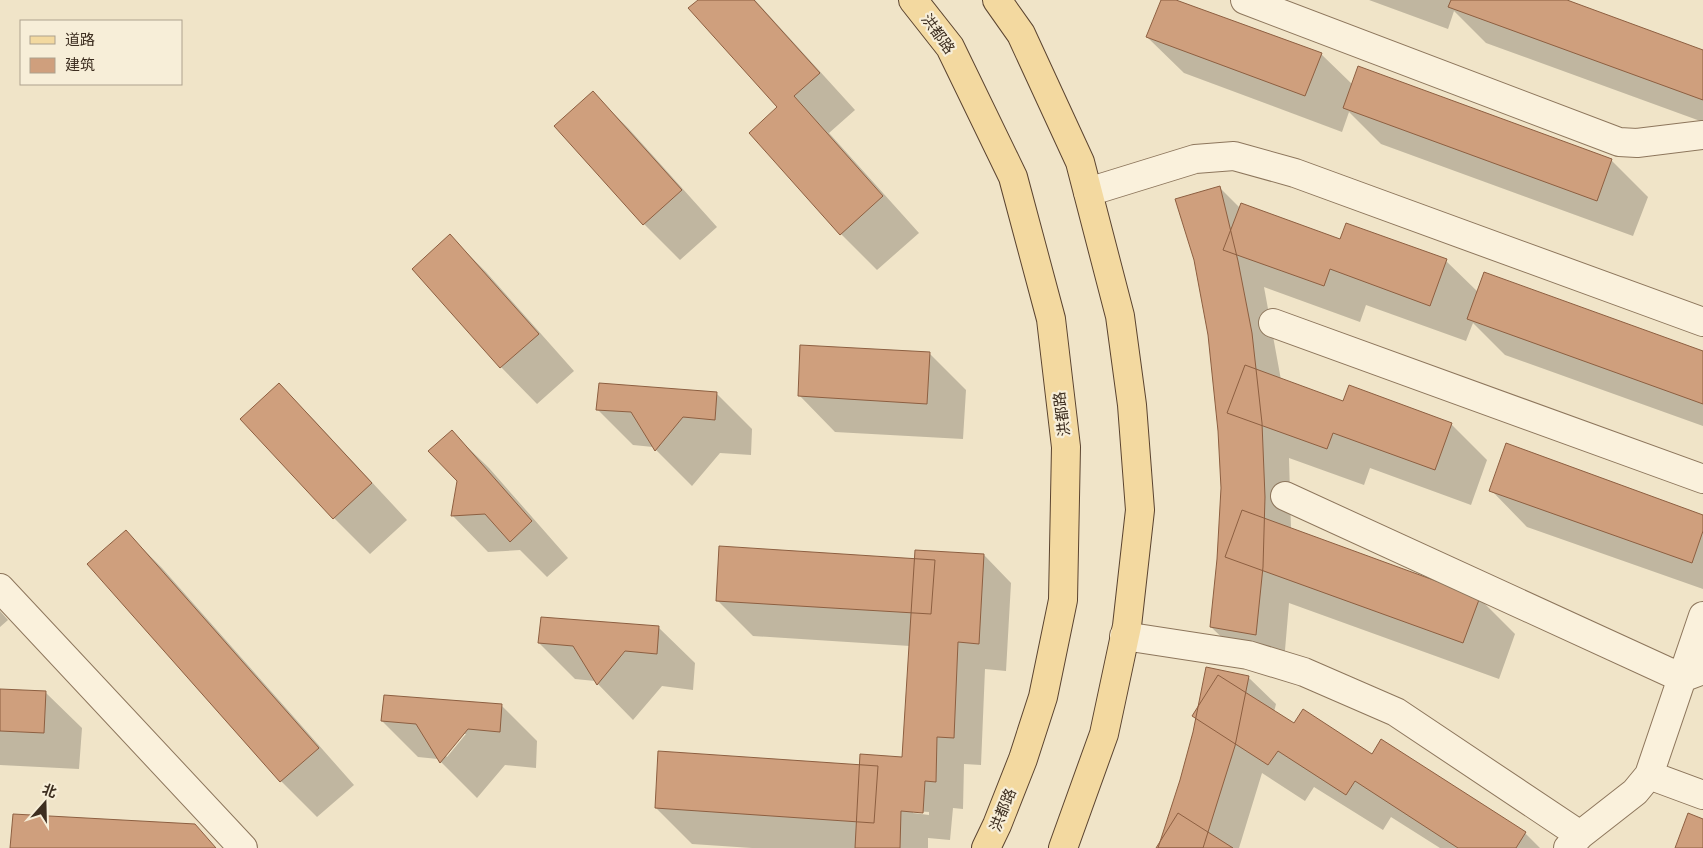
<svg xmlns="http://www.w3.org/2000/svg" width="1703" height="848" font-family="'Times New Roman','Noto Sans SC',serif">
  <rect width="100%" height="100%" fill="#f0e4c8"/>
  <path fill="#0003" fill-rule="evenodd" d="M700,0H755L855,110L829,133L919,233L877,270L841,234L779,108Z
    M1162,0H1172L1321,54L1353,85L1611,160L1648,197L1633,236L1381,144L1349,112L1342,132L1184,73L1147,37Z
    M1369,0H1563L1703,51V122L1486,43L1454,11L1448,29Z
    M593,93L629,129L717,227L680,260L644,224L556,126Z
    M1220,188L1240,208L1341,240L1446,261L1478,292L1703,352V426L1505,355L1473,323L1466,341L1366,305L1360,322L1264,287L1281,380L1344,403L1451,424L1487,460L1471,505L1370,468L1364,485L1289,458L1291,529L1479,598L1515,634L1499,679L1289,603L1284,662L1239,654L1211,627L1218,559L1222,488Z
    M450,236L486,272L574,371L537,404L501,367L413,269Z
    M930,354L966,390L963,439L835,432L799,395Z
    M279,385L315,421L407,520L370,554L334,518L242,419Z
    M716,393L752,429L751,455L720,453L692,486L653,447L633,445L597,409Z
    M452,432L489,468L568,558L547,577L520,550L488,552L452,515L458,481Z
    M1491,490L1703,516V589L1527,527Z
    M126,532L162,568L354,785L317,817L281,781Z
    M984,555L1011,583L1006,671L985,669L981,765L964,764L963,809L953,808L950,840L928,838V848H752L692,844L656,808L903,758L910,646L753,636L717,600L916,560ZM913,811L929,812V815L913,813Z
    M0,611L8,620L0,627Z
    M658,627L695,663L693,690L662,686L633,720L595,681L575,679L539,643Z
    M1248,677L1276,704L1274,712L1294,725L1373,755L1525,833L1540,848H1440L1391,817L1383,830L1314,787L1305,801L1262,773L1239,848H1157L1164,838L1181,780L1197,720L1193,716Z
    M0,690L45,692L82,728L79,769L0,765Z
    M501,705L537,741L536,768L505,765L477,798L438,759L418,757L382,721ZM462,734H466L447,757L445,755Z"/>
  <path fill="#cf9f7d" stroke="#8d5f41" d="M698,0H754L820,73L794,96L883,196L840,235L749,133L777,107L688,8Z
    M1161,0H1176L1322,53L1305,96L1146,37Z
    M1451,0H1567L1703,50V100L1448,7Z
    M1358,66L1612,159L1597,201L1343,108Z
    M593,91L682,190L643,225L554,126Z
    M1220,186L1238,261L1252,333L1262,423L1265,497L1263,567L1256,635L1210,627L1217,559L1221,488L1218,431L1208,335L1194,260L1175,199Z
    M1241,203L1340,239L1346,223L1447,259L1430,306L1330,269L1324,286L1223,250Z
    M450,234L539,334L500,368L412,269Z
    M1484,272L1703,351V404L1467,319Z
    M800,345L930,352L927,404L798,396Z
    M1245,365L1343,401L1349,385L1452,423L1435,470L1333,433L1327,449L1227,413Z
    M279,383L372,483L333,519L240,419Z
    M599,383L717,392L715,420L683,417L655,451L631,412L596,410Z
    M452,430L532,521L510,542L485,514L451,516L457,481L428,451Z
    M1506,443L1703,515V531L1692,563L1489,491Z
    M1242,510L1480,597L1463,643L1225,557Z
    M126,530L319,748L280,782L87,564Z
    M719,546L935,560L931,614L716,601Z
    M915,550L984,554L979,644L958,642L954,738L937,737L936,782L925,781L923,813L901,811L900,848H855L860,754L902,757Z
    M541,617L659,626L657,654L625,651L597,685L573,646L538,643Z
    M1206,667L1249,676L1235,746L1203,848H1158L1180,780L1193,732Z
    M1218,675L1294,723L1303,709L1372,754L1381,739L1526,832L1516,848H1458L1355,781L1346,795L1278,751L1268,765L1192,716Z
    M0,689L46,691L44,733L0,731Z
    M384,695L502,704L500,732L468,729L440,763L416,724L381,721Z
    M658,751L878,766L874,823L655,808Z
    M1178,813L1233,848H1156Z
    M1688,813L1703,819V848H1675Z
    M13,814L195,824L216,848H10Z"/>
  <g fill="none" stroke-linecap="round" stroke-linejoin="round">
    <defs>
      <path id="minor" d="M1245,0L1619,142L1637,143L1703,135
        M1088,192L1195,159L1234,156L1295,173L1703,322
        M1273,323L1703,479
        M1285,496L1682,678L1703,670
        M0,588L243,848
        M1124,636L1248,655L1304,672L1396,712L1580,835
        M1649,775L1703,795
        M1568,848L1580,835L1635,792L1649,775L1703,616"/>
      <path id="major" d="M913,0L950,47L1013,177L1051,319L1066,447L1063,600L1043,697L1023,759L997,825L986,848
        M997,0L1021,34L1080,162L1120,316L1132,405L1140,510L1127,626L1104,734L1063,848"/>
    </defs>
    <use href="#minor" stroke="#8d765c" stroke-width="30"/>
    <use href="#major" stroke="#5b4430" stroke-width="30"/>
    <use href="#minor" stroke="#faf1dc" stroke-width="28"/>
    <use href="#major" stroke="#f3d9a0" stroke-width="28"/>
  </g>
  <g text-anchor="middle" stroke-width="4.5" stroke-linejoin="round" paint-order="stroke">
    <g font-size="15" fill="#3d2e20" stroke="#f7eed8">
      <text transform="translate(938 34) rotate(54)" y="5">洪都路</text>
      <text transform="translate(1062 414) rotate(-97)" y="5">洪都路</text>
      <text transform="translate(1003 810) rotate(-68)" y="5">洪都路</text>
    </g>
  </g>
  <rect x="20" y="20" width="162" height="65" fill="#f7eed8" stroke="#ada18e"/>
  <rect x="30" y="36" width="25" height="8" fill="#f3d9a0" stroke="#ada18e"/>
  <text x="65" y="45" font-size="15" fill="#3d2e20">道路</text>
  <rect x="30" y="58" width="25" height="15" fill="#cf9f7d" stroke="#ada18e"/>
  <text x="65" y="70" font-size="15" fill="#3d2e20">建筑</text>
  <g transform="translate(45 803) rotate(20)" stroke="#f7eed8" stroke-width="4" paint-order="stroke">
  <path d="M0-4L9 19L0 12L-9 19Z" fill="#3d2e20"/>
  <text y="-8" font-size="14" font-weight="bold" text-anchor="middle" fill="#3d2e20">北</text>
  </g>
</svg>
